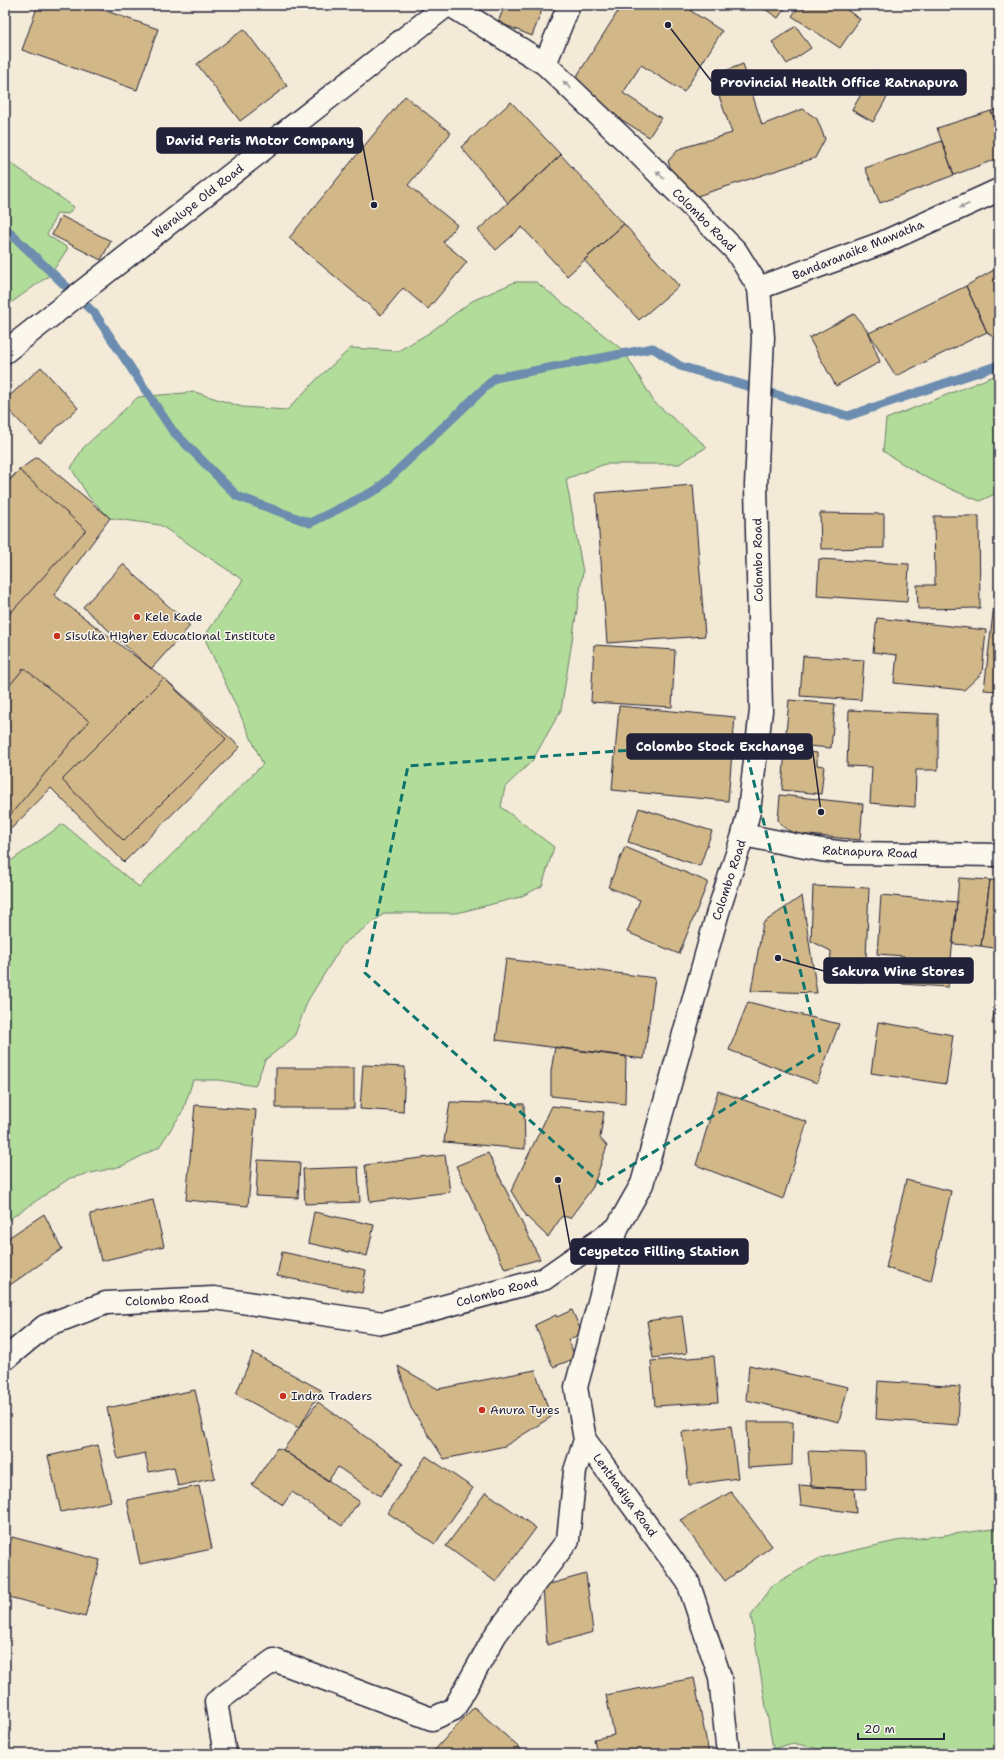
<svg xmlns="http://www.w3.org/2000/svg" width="1004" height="1759" font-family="'Shantell Sans',sans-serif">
  <rect width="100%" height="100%" fill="#f3ead8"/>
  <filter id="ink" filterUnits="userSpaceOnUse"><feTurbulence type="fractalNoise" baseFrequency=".025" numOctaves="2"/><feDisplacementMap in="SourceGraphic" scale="8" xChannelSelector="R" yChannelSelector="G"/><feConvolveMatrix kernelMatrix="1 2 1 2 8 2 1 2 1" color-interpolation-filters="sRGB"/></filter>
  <g filter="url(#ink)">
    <path fill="#b2dc99" stroke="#6a7f6a" d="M5,159L74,207L68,214L57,213L47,235L68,248L50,275L5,307Z
      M515,282H536L624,351L654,402L707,447L679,464H605L566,479L583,572L561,710L532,761L505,787L501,807L554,847L542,886L520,897L457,913H385L343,944L308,1000L294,1037L265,1060L255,1086L219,1080H193L183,1111L159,1147L122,1166L70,1178L5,1222V865L63,824L139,887L263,764L204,637L243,580L160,525L110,518L89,497L71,468L83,448L138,397L195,392L242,407L287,410L317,379L351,348L398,351L429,333L472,301Z
      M999,374V492L980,501C943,487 915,473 883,451L886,419Z
      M994,1529L999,1531V1754H840L793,1743L773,1749L751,1616L773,1585L820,1558L896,1541Z"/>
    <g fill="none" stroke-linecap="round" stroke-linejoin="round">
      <path stroke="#6c8daf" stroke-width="9" d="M5,228L95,314L172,430L237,496L310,523L378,489L495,378L653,348L680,366L848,416L999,365"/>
    </g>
    <path fill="#d2b888" stroke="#22223b" d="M38,5H89L158,29L137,90L22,50Z
      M505,5H544L532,36L498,22Z
      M622,5H695L691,11L722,31L684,92L641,65L623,93L661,118L649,137L570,87Z
      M759,5H787L778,18Z
      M800,5H840L860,19L840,48L792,16Z
      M796,26L811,48L787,64L772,42Z
      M244,29L287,86L240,121L197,64Z
      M743,64L762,125L803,109L817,119L825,139L815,158L694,197L676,184L668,161L679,149L732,133L712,76Z
      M875,70L895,83L873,122L852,110Z
      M405,96L451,133L408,185L457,225L443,242L467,262L428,309L403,288L381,315L289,238Z
      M511,102L561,155L508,203L461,147Z
      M999,108V131L991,111Z
      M991,111L999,131V158L954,175L937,128Z
      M942,141L954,175L880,203L865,168Z
      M561,155L624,224L567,276L522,227L496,250L478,230Z
      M61,216L111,241L101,260L52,235Z
      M624,224L679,286L639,320L584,260Z
      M999,267V340L998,341L987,332L966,286Z
      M966,286L987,332L896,376L869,333Z
      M854,314L869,333L880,362L836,386L809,338Z
      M41,367L78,408L40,443L5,406V400Z
      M37,457L110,518L54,595L164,678L240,747L124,862L51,788L5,835V485L19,470Z
      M19,470L86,530L5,619V485Z
      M693,485L705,636L607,643L596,493Z
      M820,513L884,514V548L821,549Z
      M934,516H979L980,608L918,609L917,585H935Z
      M819,559L909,564L907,602L817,596Z
      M999,562V691L984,690Z
      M123,564L190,626L151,669L83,607Z
      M877,618L986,630L982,673L964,690L894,683L897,655L873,652Z
      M594,645L675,650L672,707L591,702Z
      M803,656L864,660L861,700L800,696Z
      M24,668L89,721L5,821V691Z
      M164,678L226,739L124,841L62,780Z
      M789,700L835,704L831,748L785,744Z
      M619,706L735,717L728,801L612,790Z
      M849,710L938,714V770H916L915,807L870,803L872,767L847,766Z
      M785,749L817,753V765L824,766L821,794L782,790Z
      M780,795L863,804L860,840L798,834L788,830L782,826L778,820Z
      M639,808L712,831L700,866L628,842Z
      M625,847L708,882L679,954L627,932L640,900L608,887Z
      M959,878L990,880L981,946L953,944Z
      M990,880L999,881V949L981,946Z
      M813,886L869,888L865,982L829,980L831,951L811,941Z
      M881,895L957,902L948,987L902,984L904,956L877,954Z
      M802,896L817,993L751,991L763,923Z
      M506,959L655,978L644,1059L496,1040Z
      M999,983V1025L992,1024Z
      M748,1002L839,1024L817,1083L729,1050Z
      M878,1022L953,1035L946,1084L871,1073Z
      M555,1047L626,1056L625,1104L551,1096V1071Z
      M363,1065L405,1067L403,1112L360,1109Z
      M276,1068H354V1108H276Z
      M718,1091L807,1122L783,1199L696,1165Z
      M450,1102L524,1104L525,1149L444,1142Z
      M195,1105L256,1110L248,1206L186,1200Z
      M552,1106L604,1112L600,1138L607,1146L593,1187L570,1218L562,1216L548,1237L527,1217L511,1191Z
      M488,1153L519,1217L540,1259L505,1269L456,1166Z
      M445,1155L450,1192L370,1202L365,1165Z
      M258,1160L300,1162L298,1198L256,1196Z
      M358,1167L360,1202L305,1204L303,1169Z
      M906,1180L951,1191L931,1281L886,1268Z
      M153,1200L164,1246L101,1261L90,1214Z
      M314,1212L374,1225L367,1256L308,1243Z
      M44,1214L62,1249L7,1287L5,1285V1240Z
      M282,1252L366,1270L362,1293L277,1276Z
      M572,1310L582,1333L568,1340L576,1358L553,1367L535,1325L556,1315L557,1317Z
      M682,1316L687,1353L653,1358L647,1321Z
      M253,1353L321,1390L299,1428L236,1394Z
      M714,1356L718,1402L655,1406L651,1361Z
      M749,1365L848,1387L839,1422L746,1400Z
      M398,1366L438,1389L535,1370L551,1417L505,1446L444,1459L411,1408Z
      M878,1381L960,1387L958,1425L876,1419Z
      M195,1390L215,1478L178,1486L174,1467L149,1472L145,1453L118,1459L107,1408Z
      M318,1402L403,1464L380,1496L338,1467L328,1481L283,1450Z
      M747,1422H793L792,1465L748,1468Z
      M731,1426L738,1478L689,1485L682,1432Z
      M98,1445L111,1501L61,1512L48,1456Z
      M277,1448L283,1450L359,1501L342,1526L292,1492L283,1505L252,1485Z
      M808,1451L865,1453L866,1489L811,1487Z
      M426,1456L473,1488L435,1544L388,1513Z
      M799,1485L854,1489L856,1513L801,1505Z
      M199,1486L212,1549L140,1564L127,1500Z
      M486,1492L536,1528L496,1582L446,1546Z
      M731,1492L772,1546L725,1581L680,1520Z
      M12,1537L100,1560L85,1617L5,1596V1563Z
      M586,1574L593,1632L547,1645L543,1586Z
      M694,1678L709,1754H597L594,1739L614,1735L606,1695Z
      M474,1707L526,1754H431Z"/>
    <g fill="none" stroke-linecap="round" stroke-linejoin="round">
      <defs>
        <path id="minor" d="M545,64L569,5
          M5,352L447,5
          M617,1228L602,1291L576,1387L585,1440L688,1582L720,1677L728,1754
          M225,1754L216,1702L274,1660L432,1719L454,1709L496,1634L568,1540L575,1471L585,1440"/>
        <path id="major" d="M759,288L882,243L999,190"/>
        <path id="highway" d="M743,835L821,850L847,853L999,855
          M5,1359L45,1326L106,1303L214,1298L383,1323L544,1279L617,1228L642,1184L718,912L743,835L749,811L761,711L756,485L763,337L759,288L736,251L632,147L545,64L450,5"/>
      </defs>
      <use href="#minor" stroke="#22223b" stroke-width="25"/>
      <use href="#major" stroke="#22223b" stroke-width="25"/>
      <use href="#highway" stroke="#22223b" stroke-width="25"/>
      <use href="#minor" stroke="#fbf7ec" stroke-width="22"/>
      <use href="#major" stroke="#fbf7ec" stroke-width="22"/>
      <use href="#highway" stroke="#fbf7ec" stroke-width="22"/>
    </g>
    <defs><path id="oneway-solid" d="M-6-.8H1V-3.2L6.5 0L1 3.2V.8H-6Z"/></defs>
    <g fill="#99979c">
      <use href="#oneway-solid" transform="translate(567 85) rotate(-137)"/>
      <use href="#oneway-solid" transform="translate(660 175) rotate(-135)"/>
      <use href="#oneway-solid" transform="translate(964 206) rotate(155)"/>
    </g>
  </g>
  <path fill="none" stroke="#0f766e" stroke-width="3" stroke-dasharray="8 5" stroke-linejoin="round" d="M744,742L820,1051L601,1184L365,973L408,766Z"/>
  <g fill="#c8321e" stroke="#fbf7ec" stroke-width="1.5">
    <circle cx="137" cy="617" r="4"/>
    <circle cx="57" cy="636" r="4"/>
    <circle cx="283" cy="1396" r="4"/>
    <circle cx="482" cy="1410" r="4"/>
  </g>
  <g text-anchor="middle" stroke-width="3" stroke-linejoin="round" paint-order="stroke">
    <g font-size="12" fill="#22223b" stroke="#fbf7ec">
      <text transform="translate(198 201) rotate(-38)" y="4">Weralupe Old Road</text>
      <text transform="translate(704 220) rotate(45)" y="4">Colombo Road</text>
      <text transform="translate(858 250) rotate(-22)" y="4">Bandaranaike Mawatha</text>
      <text transform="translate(758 560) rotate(-91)" y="4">Colombo Road</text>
      <text transform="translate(870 852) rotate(2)" y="4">Ratnapura Road</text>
      <text transform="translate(729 880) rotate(-72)" y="4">Colombo Road</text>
      <text transform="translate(497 1292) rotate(-15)" y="4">Colombo Road</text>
      <text transform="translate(167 1300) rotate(-2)" y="4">Colombo Road</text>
      <text transform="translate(625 1495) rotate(54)" y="4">Lenthadiya Road</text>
    </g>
    <g font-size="12" fill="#22223b" stroke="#fbf7ec" text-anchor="start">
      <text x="145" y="621">Kele Kade</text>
      <text x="65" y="640">Sisulka Higher Educational Institute</text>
      <text x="291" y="1400">Indra Traders</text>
      <text x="490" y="1414">Anura Tyres</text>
    </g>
  </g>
  <path fill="none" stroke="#22223b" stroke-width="1.5" d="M668 25L712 82M374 205L362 141M821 812L812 746M778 958L824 971M558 1180L571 1251"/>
  <g fill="#22223b" stroke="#fbf7ec" stroke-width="1.5">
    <circle cx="668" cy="25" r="4"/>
    <circle cx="374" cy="205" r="4"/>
    <circle cx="821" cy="812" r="4"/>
    <circle cx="778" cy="958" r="4"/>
    <circle cx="558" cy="1180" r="4"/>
  </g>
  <g fill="#22223b" stroke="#22223b" stroke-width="1.5">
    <rect x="712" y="70" width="254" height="25" rx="4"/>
    <rect x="157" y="128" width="205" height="25" rx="4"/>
    <rect x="627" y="734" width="185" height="25" rx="4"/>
    <rect x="824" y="958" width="149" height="25" rx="4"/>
    <rect x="571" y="1239" width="177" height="25" rx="4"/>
  </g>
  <g font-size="13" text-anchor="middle" font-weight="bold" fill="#fff">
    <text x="839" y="87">Provincial Health Office Ratnapura</text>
    <text x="260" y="145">David Peris Motor Company</text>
    <text x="720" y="751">Colombo Stock Exchange</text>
    <text x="898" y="976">Sakura Wine Stores</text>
    <text x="659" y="1256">Ceypetco Filling Station</text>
  </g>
  <rect width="1004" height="1759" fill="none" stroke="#fbf7ec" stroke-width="20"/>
  <rect x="10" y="10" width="984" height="1739" fill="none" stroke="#22223b" stroke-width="1.5" filter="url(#ink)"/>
  <path d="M858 1733v6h86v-6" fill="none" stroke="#22223b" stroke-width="2"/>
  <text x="864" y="1733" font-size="12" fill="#22223b" stroke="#fbf7ec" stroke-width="3" paint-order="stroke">20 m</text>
</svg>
